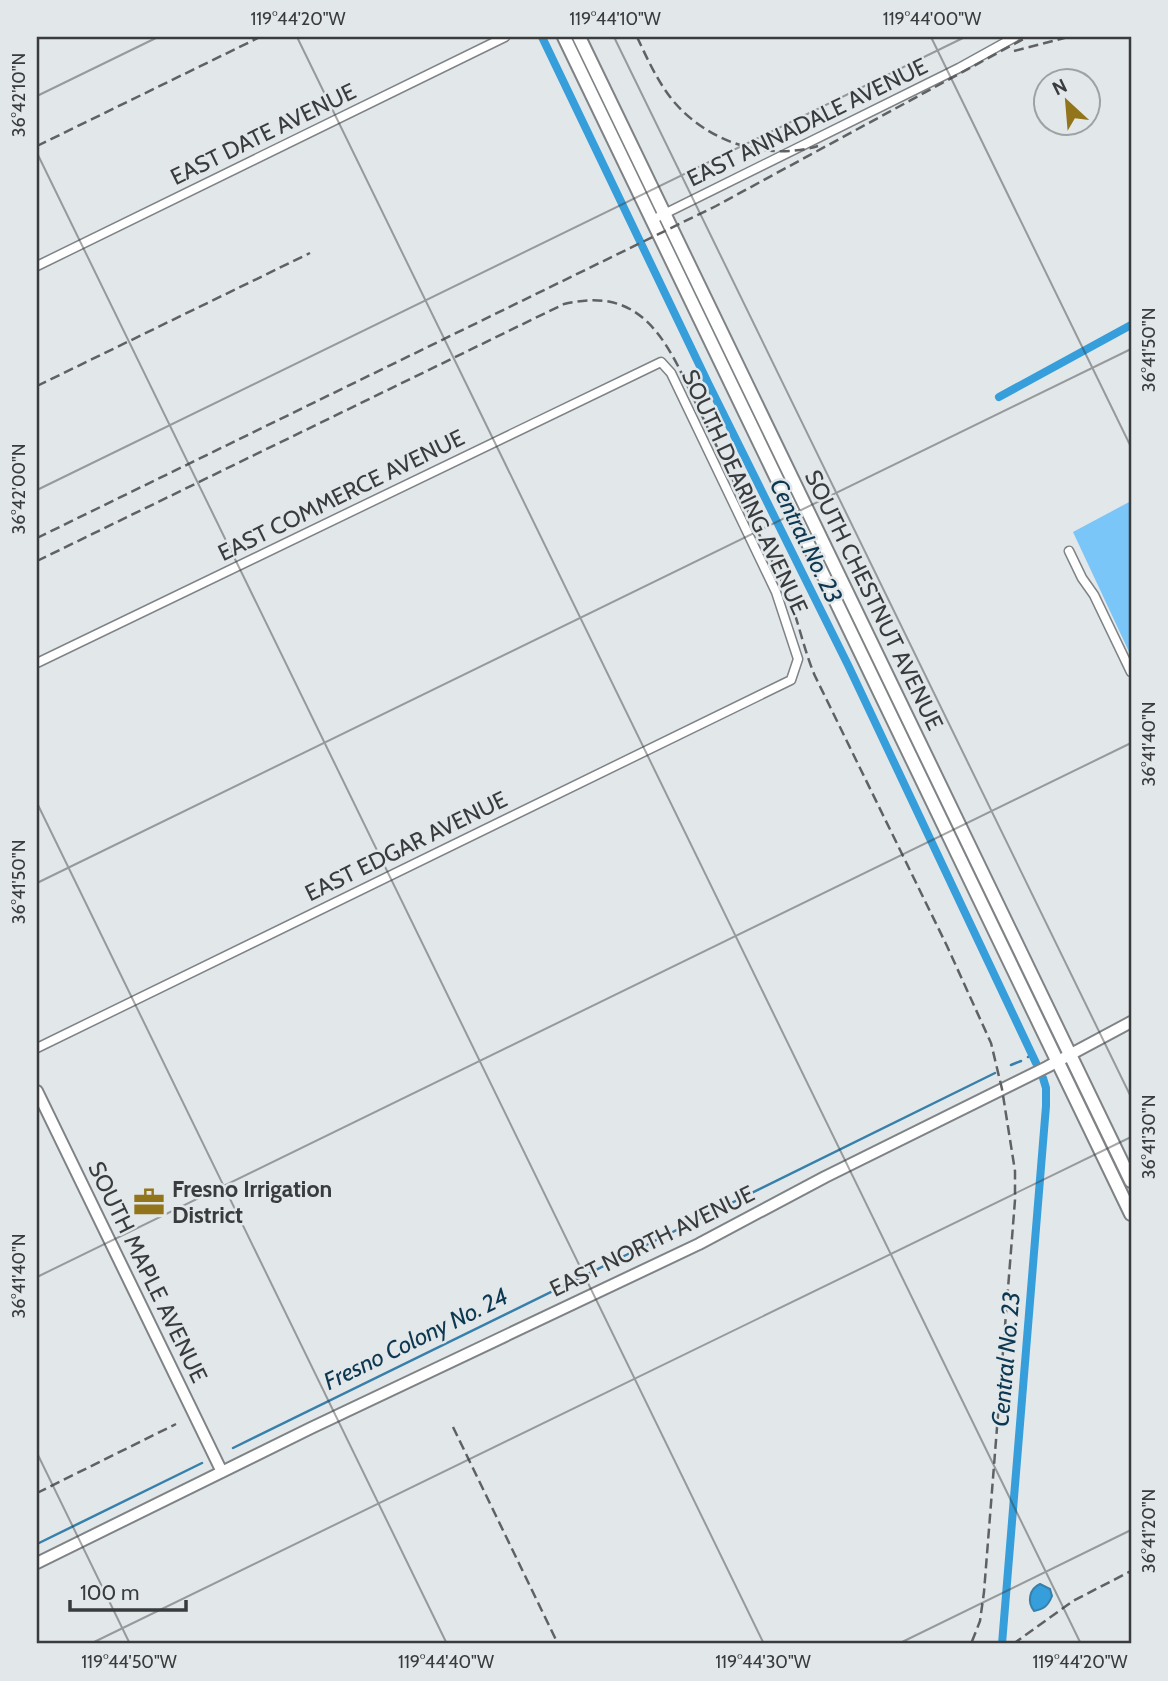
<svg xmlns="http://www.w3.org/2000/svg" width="1168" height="1681" font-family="Cabin,sans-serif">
  <rect width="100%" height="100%" fill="#e2e7ea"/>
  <path fill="#7ac6f8" d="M1131,501V656L1073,532Z"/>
  <path fill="#369eda" stroke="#3780ab" stroke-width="2" d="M1040,1584L1050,1589L1052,1596C1048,1606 1044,1609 1034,1611C1027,1602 1029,1589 1040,1584Z"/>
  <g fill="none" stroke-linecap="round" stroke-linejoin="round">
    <path stroke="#3780ab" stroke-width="2.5" d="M1028,1057L1032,1054
      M1011,1065L1021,1061
      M620,1258L995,1073
      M233,1448L614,1261
      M37,1544L202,1463"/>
    <path stroke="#369eda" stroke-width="8" d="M542,37L708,383L848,665L1036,1063
      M999,397L1131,325
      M1002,1644L1046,1106V1088L1043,1078"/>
    <defs>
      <path id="minor" d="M652,220L959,68L1015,37
        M37,266L505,37
        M1069,551L1082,578L1094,595L1131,672
        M37,663L661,362L671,373L776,592L798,659L791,680L37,1048"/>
      <path id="tertiary" d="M37,1091L222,1472
        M37,1563L311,1428L699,1244L825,1177L1047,1067L1131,1022"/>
      <path id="secondary" d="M564,37L1131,1214
        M579,37L1131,1181"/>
    </defs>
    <use href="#minor" stroke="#7f8386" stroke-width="11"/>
    <use href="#tertiary" stroke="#7f8386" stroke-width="14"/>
    <use href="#secondary" stroke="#7f8386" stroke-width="16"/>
    <use href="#minor" stroke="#fff" stroke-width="8"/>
    <use href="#tertiary" stroke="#fff" stroke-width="10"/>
    <use href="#secondary" stroke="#fff" stroke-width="12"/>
    <path stroke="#5f6163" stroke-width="2.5" stroke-dasharray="10 5" stroke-linecap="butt" d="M637,37C648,60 658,83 675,103C710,143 767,161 818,146
      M1014,51L1068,37
      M37,146L260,37
      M37,386L310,253
      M37,538L716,206L1027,37
      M37,561L564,304C623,290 652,316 678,366L786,590C798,618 803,648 815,676L947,946L991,1043L1002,1089L1015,1171V1200L984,1592L980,1621L971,1644
      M453,1427L558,1644
      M37,1493L176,1424
      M1013,1644L1073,1601L1131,1571"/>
  </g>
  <path fill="none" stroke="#393b3c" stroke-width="2" stroke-opacity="0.45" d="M297,37L1081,1644M614,37L1131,1097M931,37L1131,447M37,96L158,37M37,153L764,1644M37,490L965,37M37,803L447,1644M37,883L1131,349M37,1277L1131,743M37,1453L130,1644M90,1644L1131,1137M898,1644L1131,1530"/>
  <defs>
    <symbol id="office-bare" viewBox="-9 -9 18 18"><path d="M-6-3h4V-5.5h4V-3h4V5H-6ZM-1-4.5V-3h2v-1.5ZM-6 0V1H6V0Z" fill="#92741b" stroke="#e2e7ea" stroke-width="2.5" paint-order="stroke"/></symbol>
  </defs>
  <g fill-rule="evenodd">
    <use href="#office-bare" x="127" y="1180" width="44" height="44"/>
  </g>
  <g text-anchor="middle" stroke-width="5" stroke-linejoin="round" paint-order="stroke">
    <g font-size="23" fill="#393b3c" stroke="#e2e7ea">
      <text transform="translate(807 122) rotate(-26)" y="8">EAST ANNADALE AVENUE</text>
      <text transform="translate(263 134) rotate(-26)" y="8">EAST DATE AVENUE</text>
      <text transform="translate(745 492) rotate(65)" y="8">SOUTH DEARING AVENUE</text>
      <text transform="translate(341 495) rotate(-26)" y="8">EAST COMMERCE AVENUE</text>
      <text transform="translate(874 600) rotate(64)" y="8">SOUTH CHESTNUT AVENUE</text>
      <text transform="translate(406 846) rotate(-26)" y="8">EAST EDGAR AVENUE</text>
      <text transform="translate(652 1241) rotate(-26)" y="8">EAST NORTH AVENUE</text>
      <text transform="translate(148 1272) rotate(64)" y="8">SOUTH MAPLE AVENUE</text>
    </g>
    <g font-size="23" font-weight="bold" fill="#393b3c" stroke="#e2e7ea" text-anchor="start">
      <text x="172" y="1197">Fresno Irrigation<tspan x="172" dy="26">District</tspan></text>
    </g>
    <g font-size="24" font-style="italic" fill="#0d3851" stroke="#e2e7ea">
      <text transform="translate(806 541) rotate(64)" y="8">Central No. 23</text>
      <text transform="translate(416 1339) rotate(-26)" y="8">Fresno Colony No. 24</text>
      <text transform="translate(1006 1359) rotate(-85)" y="8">Central No. 23</text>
    </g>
  </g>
  <rect width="1168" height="1681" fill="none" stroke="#e2e7ea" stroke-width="77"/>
  <g transform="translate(1067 102) rotate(334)"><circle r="33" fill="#e2e7ea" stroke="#9ea2a4" stroke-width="2"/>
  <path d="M0-5L12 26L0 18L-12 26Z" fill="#92741b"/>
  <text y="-10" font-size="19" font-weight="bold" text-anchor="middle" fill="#393b3c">N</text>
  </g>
  <path d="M70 1600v10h116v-10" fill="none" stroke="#393b3c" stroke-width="3.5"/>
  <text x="80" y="1600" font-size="21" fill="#393b3c" stroke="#e2e7ea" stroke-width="5" paint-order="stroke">100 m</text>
  <rect x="38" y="38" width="1092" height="1604" fill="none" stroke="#393b3c" stroke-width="2.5"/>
  <g font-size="18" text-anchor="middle" fill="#393b3c">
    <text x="298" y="25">119°44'20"W</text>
    <text x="615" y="25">119°44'10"W</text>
    <text x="932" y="25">119°44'00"W</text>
    <text transform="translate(19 95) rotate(-90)" y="6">36°42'10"N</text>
    <text transform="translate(1149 350) rotate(-90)" y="6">36°41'50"N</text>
    <text transform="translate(19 489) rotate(-90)" y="6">36°42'00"N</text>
    <text transform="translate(1149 744) rotate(-90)" y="6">36°41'40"N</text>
    <text transform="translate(19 882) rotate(-90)" y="6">36°41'50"N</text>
    <text transform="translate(1149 1137) rotate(-90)" y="6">36°41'30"N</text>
    <text transform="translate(19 1276) rotate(-90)" y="6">36°41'40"N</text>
    <text transform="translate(1149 1531) rotate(-90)" y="6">36°41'20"N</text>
    <text x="129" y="1668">119°44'50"W</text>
    <text x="446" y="1668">119°44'40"W</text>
    <text x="763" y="1668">119°44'30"W</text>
    <text x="1080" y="1668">119°44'20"W</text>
  </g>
</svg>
